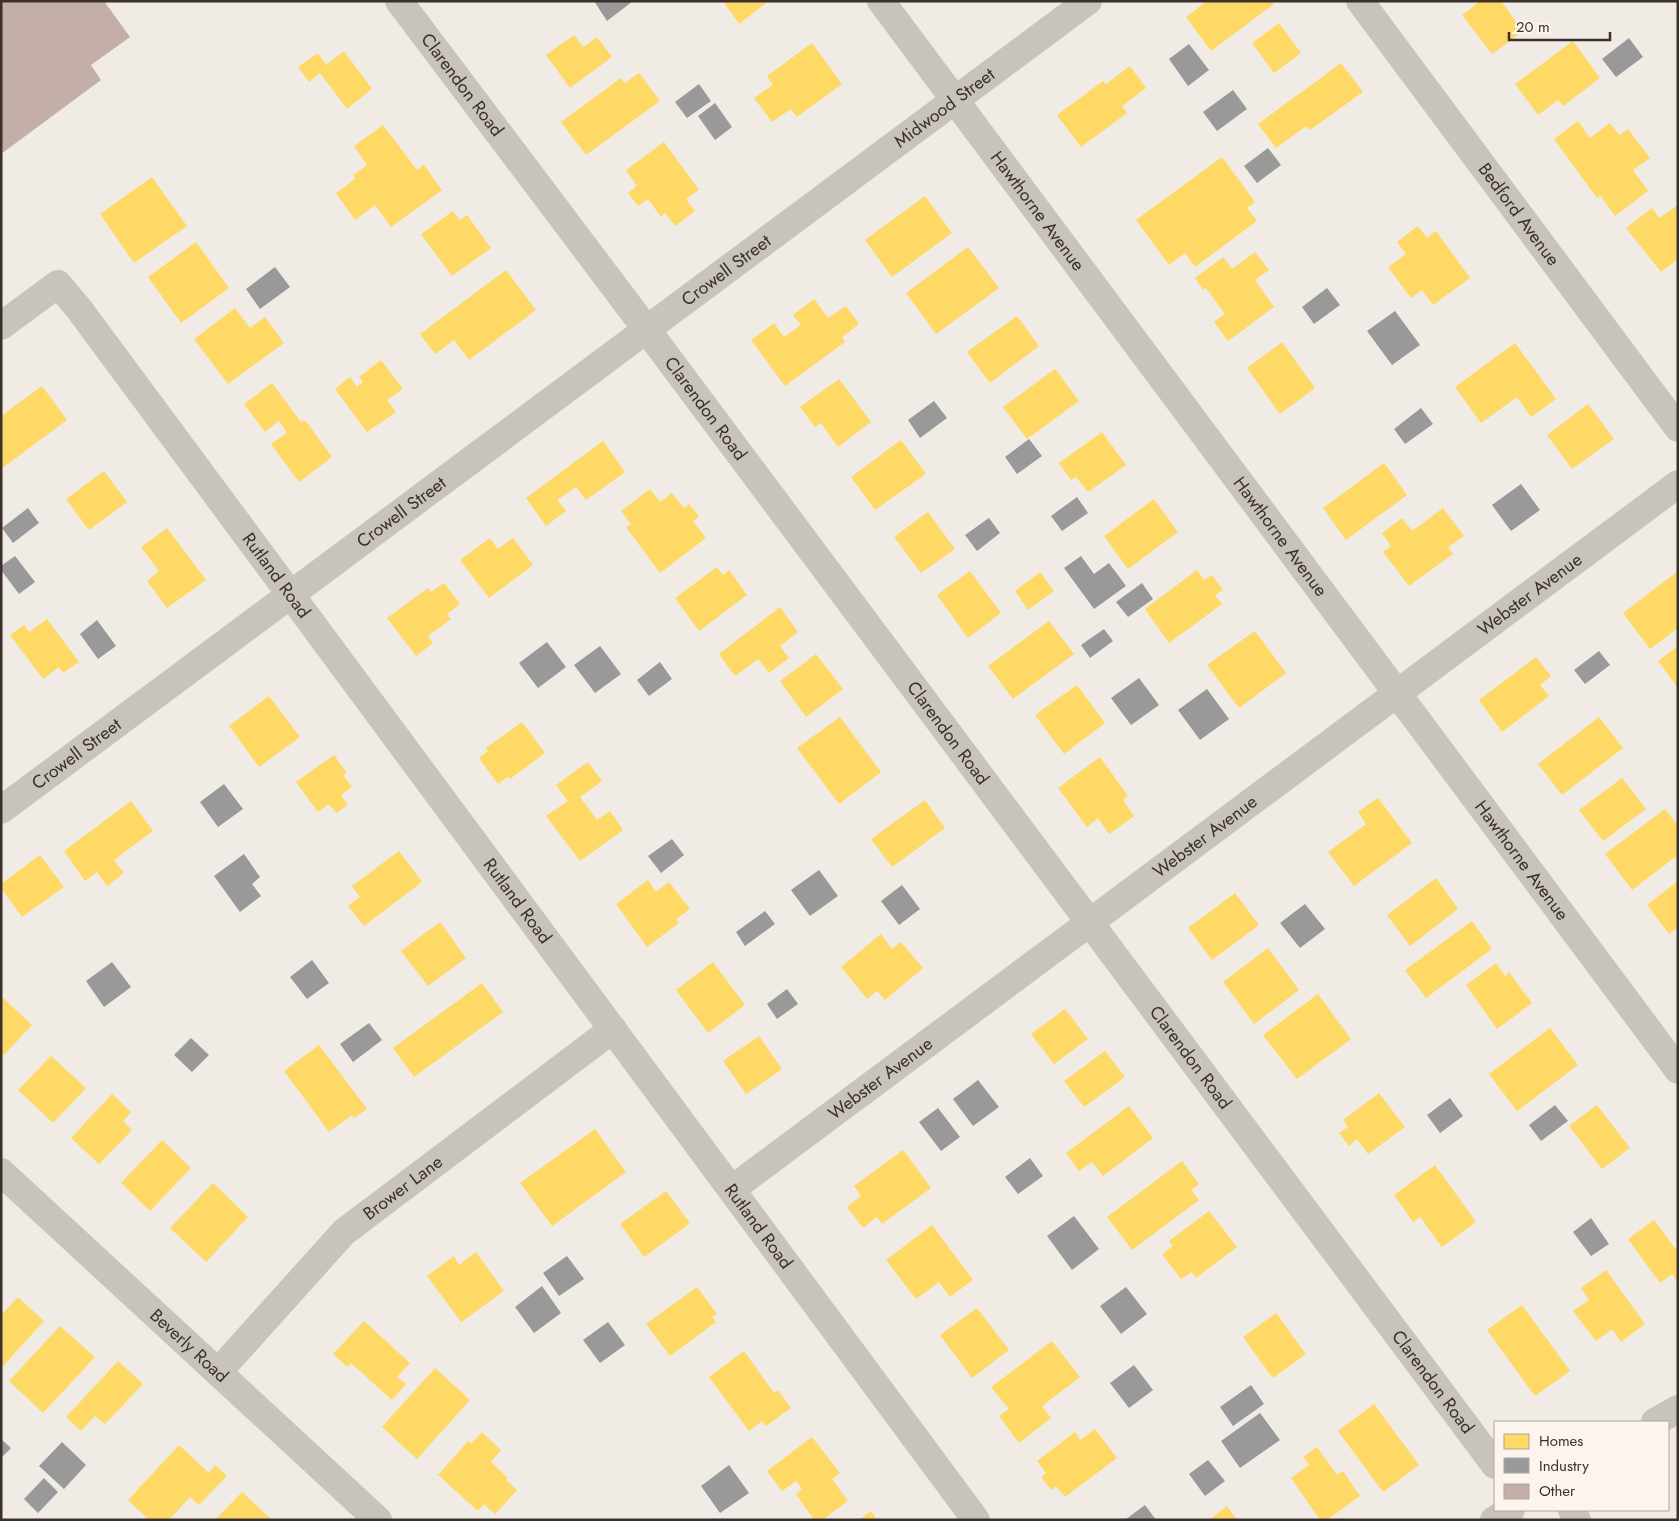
<svg xmlns="http://www.w3.org/2000/svg" width="1679" height="1521" font-family="Jost,sans-serif">
  <rect width="100%" height="100%" fill="#f0ebe5"/>
  <path fill="#ffd966" d="M723,1H769L739,24Z
    M1207,1H1272L1274,4L1211,51L1186,17Z
    M1480,1H1501L1523,31L1492,54L1462,15Z
    M1279,23L1301,53L1274,73L1252,43Z
    M574,35L583,47L597,37L612,57L570,88L546,55Z
    M1573,41L1600,78L1563,106L1558,100L1538,115L1515,84Z
    M812,43L842,84L797,117L791,109L772,122L754,98L773,85L767,76Z
    M344,51L372,89L347,109L320,73L309,82L298,67L318,53L326,65Z
    M1341,63L1363,92L1310,130L1306,126L1276,148L1258,124Z
    M1130,66L1146,88L1122,106L1127,113L1081,147L1057,115L1103,81L1106,84Z
    M639,73L660,101L586,155L561,122L621,78L625,83Z
    M1578,121L1590,138L1610,123L1619,135L1628,129L1650,158L1633,170L1648,191L1615,216L1600,195L1597,198L1554,139Z
    M383,125L417,170L424,165L442,190L391,227L375,205L355,220L336,193L355,179L353,175L367,165L354,146Z
    M664,142L699,190L686,199L695,211L675,226L665,213L661,217L648,199L638,206L628,193L637,186L626,170Z
    M1222,157L1255,202L1247,208L1257,221L1195,267L1185,253L1169,265L1136,220Z
    M152,177L187,226L134,263L100,214Z
    M925,196L952,233L892,277L865,240Z
    M1678,205V259L1661,272L1626,228L1652,208L1659,218Z
    M453,211L460,220L467,215L491,248L452,276L421,234Z
    M1418,226L1427,238L1436,231L1470,278L1433,305L1422,290L1411,298L1388,267L1406,254L1397,242Z
    M196,242L229,288L181,323L148,277Z
    M968,247L999,288L936,334L906,293Z
    M1255,252L1269,270L1255,280L1274,307L1228,341L1214,322L1225,314L1206,288L1203,290L1195,278L1223,257L1232,269Z
    M506,270L536,310L469,360L454,340L435,354L420,334Z
    M814,299L828,318L846,306L859,324L842,337L845,342L785,386L751,340L774,323L784,337L801,325L793,315Z
    M235,308L250,328L265,317L284,343L228,384L194,339Z
    M1017,316L1039,346L990,383L967,352Z
    M1282,342L1315,388L1280,414L1247,368Z
    M1515,343L1556,399L1531,417L1517,397L1481,423L1455,387Z
    M381,360L403,389L387,400L396,412L367,432L335,389L350,377L357,387L363,382L359,377Z
    M1055,369L1079,401L1027,439L1003,407Z
    M839,379L871,422L838,447L821,423L815,427L800,407Z
    M272,383L301,422L305,420L332,457L299,482L271,444L287,433L279,421L265,432L244,404Z
    M42,386L67,420L1,469V416Z
    M1588,404L1614,439L1572,469L1547,435Z
    M1102,432L1126,465L1088,492L1076,477L1071,480L1059,463Z
    M901,440L926,474L875,510L851,477Z
    M603,441L625,472L586,500L576,487L557,500L566,511L546,526L526,498Z
    M1384,463L1407,495L1346,540L1323,508Z
    M104,471L127,502L89,530L66,499Z
    M650,489L660,502L672,493L684,508L689,504L699,516L693,521L706,538L660,573L626,527L631,524L621,511Z
    M1154,499L1178,532L1128,569L1104,536Z
    M1443,508L1464,536L1448,547L1453,554L1409,586L1383,552L1391,546L1382,533L1402,518L1412,531Z
    M928,512L955,549L921,573L894,537Z
    M167,528L206,580L167,608L147,581L159,571L141,547Z
    M490,538L498,549L513,538L533,565L489,598L460,560Z
    M717,567L723,575L729,570L747,595L699,631L675,598Z
    M1197,570L1204,580L1212,575L1223,590L1215,595L1222,604L1169,643L1145,609Z
    M970,571L1001,613L968,638L937,595Z
    M1678,571V628L1650,649L1623,613Z
    M1040,572L1054,591L1028,610L1015,591Z
    M444,583L460,604L447,614L451,619L428,636L433,643L416,656L387,618L428,588L431,592Z
    M780,607L798,632L780,646L789,658L769,673L758,659L735,676L719,654Z
    M47,619L79,662L63,673L59,667L43,679L10,635L24,625L29,632Z
    M1049,621L1074,654L1013,699L988,666Z
    M1255,631L1286,673L1239,708L1207,665Z
    M1678,646V688L1658,661Z
    M816,654L843,689L806,717L780,681Z
    M1536,657L1551,676L1540,685L1549,696L1502,732L1479,700Z
    M1077,685L1105,723L1064,754L1035,715Z
    M269,696L300,737L259,767L229,726Z
    M840,717L881,772L839,804L797,748Z
    M1599,717L1623,748L1562,795L1538,764Z
    M522,722L545,753L510,779L508,777L498,784L479,758L488,751L486,748Z
    M334,755L347,773L343,775L352,787L341,795L348,805L336,813L329,804L318,812L296,782Z
    M1100,757L1128,796L1123,800L1134,816L1109,834L1098,818L1087,827L1058,788Z
    M588,762L602,781L580,797L597,820L610,811L623,830L580,861L546,816L568,801L556,785Z
    M1622,778L1646,809L1603,841L1579,810Z
    M1378,798L1412,843L1354,886L1328,852L1366,824L1358,812Z
    M925,800L945,828L892,867L871,839Z
    M131,801L153,831L114,860L124,873L107,886L97,872L85,881L64,851Z
    M1665,809L1678,826V855L1632,890L1605,854Z
    M399,851L422,882L364,926L348,906L360,897L352,886Z
    M40,855L64,887L22,917L1,888V884Z
    M1436,878L1458,909L1410,946L1387,915Z
    M648,880L656,892L669,882L690,909L676,919L679,923L647,947L616,904Z
    M1678,881V927L1669,934L1647,905Z
    M1235,893L1259,925L1212,960L1188,928Z
    M1472,921L1492,949L1426,998L1405,970Z
    M440,922L466,958L428,986L401,951Z
    M881,934L892,949L901,942L923,968L885,1000L877,991L867,999L841,967Z
    M1268,948L1299,990L1254,1024L1223,982Z
    M713,962L745,1005L708,1033L676,990Z
    M1496,963L1505,976L1509,972L1532,1003L1497,1029L1466,985Z
    M482,983L503,1012L414,1077L393,1048Z
    M1318,994L1351,1039L1297,1079L1263,1035Z
    M1,996L32,1025L1,1058Z
    M1065,1009L1088,1039L1054,1064L1031,1034Z
    M1550,1028L1578,1065L1517,1111L1489,1074Z
    M759,1036L782,1069L746,1094L723,1061Z
    M319,1045L367,1109L354,1118L352,1115L329,1132L284,1071Z
    M1105,1051L1125,1077L1084,1107L1064,1081Z
    M51,1056L86,1088L53,1123L18,1090Z
    M1379,1093L1405,1127L1368,1154L1357,1139L1349,1146L1339,1133L1348,1127L1343,1120Z
    M112,1094L131,1112L123,1121L132,1130L99,1164L71,1138Z
    M1597,1105L1630,1148L1602,1169L1569,1126Z
    M1129,1106L1153,1138L1103,1176L1092,1162L1079,1171L1066,1153Z
    M595,1129L626,1172L552,1226L520,1183Z
    M162,1140L191,1168L150,1211L121,1183Z
    M903,1150L931,1188L882,1224L877,1217L863,1228L847,1207L861,1196L854,1186Z
    M1182,1161L1199,1184L1191,1190L1199,1200L1132,1250L1107,1217Z
    M1435,1165L1476,1222L1442,1247L1420,1217L1413,1222L1394,1195Z
    M213,1183L248,1217L206,1262L170,1228Z
    M666,1191L690,1223L644,1257L620,1224Z
    M1209,1211L1237,1247L1196,1278L1192,1272L1181,1279L1162,1254L1173,1246L1169,1241Z
    M1654,1220L1678,1252V1283L1672,1274L1660,1283L1628,1239Z
    M932,1225L973,1280L950,1297L939,1282L916,1299L886,1260Z
    M476,1252L504,1291L461,1322L427,1276L454,1256L459,1265Z
    M1606,1270L1645,1324L1621,1342L1612,1329L1596,1341L1573,1311L1589,1300L1581,1288Z
    M697,1287L717,1314L712,1317L716,1322L670,1356L646,1324Z
    M18,1297L44,1321L3,1366L1,1365V1315Z
    M1522,1305L1570,1371L1535,1396L1487,1330Z
    M977,1308L1009,1350L972,1378L940,1335Z
    M1276,1313L1306,1354L1273,1378L1243,1337Z
    M364,1321L410,1363L397,1377L406,1384L392,1400L351,1363L347,1367L333,1354Z
    M60,1326L95,1357L43,1413L9,1381Z
    M1052,1341L1080,1377L1042,1406L1051,1418L1019,1443L999,1416L1009,1409L991,1387Z
    M744,1351L774,1393L778,1390L791,1408L766,1426L762,1421L749,1431L709,1377Z
    M118,1361L143,1384L105,1424L95,1416L81,1431L66,1417Z
    M435,1368L470,1400L417,1459L382,1427Z
    M1374,1404L1419,1465L1383,1492L1338,1431Z
    M1095,1429L1117,1458L1065,1497L1056,1486L1051,1490L1041,1477L1046,1473L1037,1461L1075,1432L1080,1440Z
    M482,1432L501,1450L491,1462L508,1478L506,1480L517,1490L495,1514L484,1504L478,1511L438,1475L468,1441L471,1443Z
    M812,1437L840,1473L832,1479L848,1501L822,1520H814L796,1494L802,1489L796,1481L782,1491L767,1471Z
    M179,1445L209,1473L215,1465L227,1476L199,1505L190,1497L169,1520H149L128,1500Z
    M1317,1447L1337,1475L1343,1471L1360,1496L1327,1520H1320L1291,1478L1309,1465L1303,1457Z
    M242,1492L272,1520H215Z
    M1227,1506L1237,1520H1209Z
    M871,1511L877,1520H859Z"/>
  <path fill="#999" d="M594,1H633L607,21Z
    M1629,38L1643,57L1616,77L1602,59Z
    M1189,44L1209,70L1188,86L1169,59Z
    M699,84L711,101L687,118L675,102Z
    M1233,90L1247,109L1217,131L1203,112Z
    M715,103L732,127L715,140L698,116Z
    M1268,148L1281,165L1257,183L1244,166Z
    M275,267L290,287L260,309L246,289Z
    M1327,288L1340,305L1314,324L1302,307Z
    M1395,311L1420,345L1392,365L1367,331Z
    M934,401L947,418L920,438L908,420Z
    M1421,408L1433,424L1405,444L1394,429Z
    M1029,439L1042,456L1017,474L1005,457Z
    M1521,484L1540,510L1511,531L1492,505Z
    M1077,497L1088,513L1062,531L1051,516Z
    M28,508L39,523L13,543L2,528Z
    M989,518L1000,533L977,551L965,535Z
    M15,556L35,582L19,594L1,570V566Z
    M1081,556L1094,574L1109,563L1126,586L1094,609L1064,568Z
    M1142,583L1153,599L1128,617L1116,602Z
    M97,620L116,646L98,659L80,634Z
    M1104,629L1113,641L1090,658L1081,645Z
    M547,642L566,667L538,688L519,663Z
    M600,646L621,674L595,693L574,665Z
    M1599,651L1610,665L1585,684L1574,670Z
    M660,662L672,679L649,696L637,680Z
    M1139,678L1159,705L1131,725L1111,698Z
    M1207,689L1229,719L1200,740L1178,710Z
    M224,784L243,809L218,827L200,802Z
    M672,839L684,855L661,873L648,856Z
    M244,854L260,877L252,884L261,896L240,912L214,876Z
    M819,870L838,896L810,916L791,890Z
    M902,885L920,909L899,925L881,901Z
    M1305,904L1325,929L1300,948L1280,923Z
    M765,911L775,924L745,946L736,932Z
    M312,960L329,983L307,999L290,977Z
    M112,962L131,987L104,1007L86,981Z
    M787,989L798,1004L777,1019L767,1004Z
    M369,1023L382,1040L353,1062L340,1044Z
    M191,1038L209,1055L192,1072L174,1055Z
    M978,1080L999,1107L973,1126L953,1099Z
    M1450,1098L1463,1116L1440,1133L1427,1115Z
    M1555,1105L1568,1121L1541,1141L1529,1125Z
    M938,1108L960,1137L941,1151L919,1122Z
    M1030,1158L1043,1176L1018,1194L1005,1177Z
    M1074,1216L1099,1249L1072,1270L1047,1236Z
    M1591,1218L1609,1244L1591,1256L1573,1232Z
    M567,1256L584,1279L559,1296L543,1273Z
    M542,1286L561,1313L534,1333L515,1307Z
    M1126,1287L1147,1314L1121,1334L1100,1306Z
    M608,1322L625,1345L600,1363L583,1340Z
    M1134,1365L1153,1390L1129,1408L1110,1383Z
    M1251,1385L1264,1404L1233,1426L1220,1407Z
    M1260,1413L1280,1440L1240,1468L1221,1441Z
    M1,1439L11,1448L1,1458Z
    M62,1442L86,1465L64,1489L39,1466Z
    M1208,1460L1225,1481L1205,1496L1189,1474Z
    M729,1465L749,1493L720,1513L701,1486Z
    M44,1478L58,1492L38,1513L24,1499Z
    M1145,1505L1156,1520H1125Z"/>
  <path fill="#c3afa7" d="M1,1H104L130,37L91,65L101,80L1,154Z"/>
  <g fill="none" stroke-linecap="round" stroke-linejoin="round">
    <g stroke="#c9c3be" stroke-width="28">
      <path id="s1" d="M399,1L647,330L1495,1465"/>
      <path id="s2" d="M881,1L1678,1070"/>
      <path id="s3" d="M1360,1L1678,428"/>
      <path id="s4" d="M1,326L58,284L79,309L976,1520"/>
      <path id="s5" d="M1,810L1088,1"/>
      <path id="s6" d="M1,1172L378,1520"/>
      <path id="s7" d="M732,1189L1678,484"/>
      <path id="s8" d="M218,1372L344,1232L613,1029"/>
      <path d="M1655,1422L1678,1409"/>
      <path d="M1572,1510L1577,1520"/>
      <path d="M1494,1520L1511,1510"/>
    </g>
  </g>
  <g text-anchor="middle" stroke-width="5" stroke-linejoin="round" paint-order="stroke">
    <g font-size="18" fill="#3b302b" stroke="#fbf5ee">
      <text dy="6" stroke="none"><textPath href="#s1" startOffset="105">Clarendon Road</textPath></text>
      <text dy="6" stroke="none"><textPath href="#s5" startOffset="1176">Midwood Street</textPath></text>
      <text dy="6" stroke="none"><textPath href="#s2" startOffset="262">Hawthorne Avenue</textPath></text>
      <text dy="6" stroke="none"><textPath href="#s3" startOffset="266">Bedford Avenue</textPath></text>
      <text dy="6" stroke="none"><textPath href="#s5" startOffset="904">Crowell Street</textPath></text>
      <text dy="6" stroke="none"><textPath href="#s1" startOffset="510">Clarendon Road</textPath></text>
      <text dy="6" stroke="none"><textPath href="#s5" startOffset="499">Crowell Street</textPath></text>
      <text dy="6" stroke="none"><textPath href="#s2" startOffset="668">Hawthorne Avenue</textPath></text>
      <text dy="6" stroke="none"><textPath href="#s4" startOffset="435">Rutland Road</textPath></text>
      <text dy="6" stroke="none"><textPath href="#s7" startOffset="995">Webster Avenue</textPath></text>
      <text dy="6" stroke="none"><textPath href="#s1" startOffset="915">Clarendon Road</textPath></text>
      <text dy="6" stroke="none"><textPath href="#s5" startOffset="94">Crowell Street</textPath></text>
      <text dy="6" stroke="none"><textPath href="#s7" startOffset="590">Webster Avenue</textPath></text>
      <text dy="6" stroke="none"><textPath href="#s2" startOffset="1072">Hawthorne Avenue</textPath></text>
      <text dy="6" stroke="none"><textPath href="#s4" startOffset="840">Rutland Road</textPath></text>
      <text dy="6" stroke="none"><textPath href="#s1" startOffset="1320">Clarendon Road</textPath></text>
      <text dy="6" stroke="none"><textPath href="#s7" startOffset="185">Webster Avenue</textPath></text>
      <text dy="6" stroke="none"><textPath href="#s8" startOffset="262">Brower Lane</textPath></text>
      <text dy="6" stroke="none"><textPath href="#s4" startOffset="1245">Rutland Road</textPath></text>
      <text dy="6" stroke="none"><textPath href="#s6" startOffset="256">Beverly Road</textPath></text>
      <text dy="6" stroke="none"><textPath href="#s1" startOffset="1725">Clarendon Road</textPath></text>
    </g>
  </g>
  <rect width="1679" height="1521" fill="none" stroke="#3b302b" stroke-width="5"/>
  <rect x="1494" y="1421" width="175" height="90" fill="#fbf5ee" stroke="#aea6a0"/>
  <rect x="1504" y="1434" width="25" height="15" fill="#ffd966" stroke="#aea6a0"/>
  <text x="1539" y="1446" font-size="15" fill="#3b302b">Homes</text>
  <rect x="1504" y="1458" width="25" height="15" fill="#999999" stroke="#aea6a0"/>
  <text x="1539" y="1471" font-size="15" fill="#3b302b">Industry</text>
  <rect x="1504" y="1484" width="25" height="15" fill="#c3afa7" stroke="#aea6a0"/>
  <text x="1539" y="1496" font-size="15" fill="#3b302b">Other</text>
  <path d="M1509 32v8h101v-8" fill="none" stroke="#3b302b" stroke-width="2.5"/>
  <text x="1516" y="32" font-size="15" fill="#3b302b" stroke="#fbf5ee" stroke-width="4" paint-order="stroke">20 m</text>
</svg>
